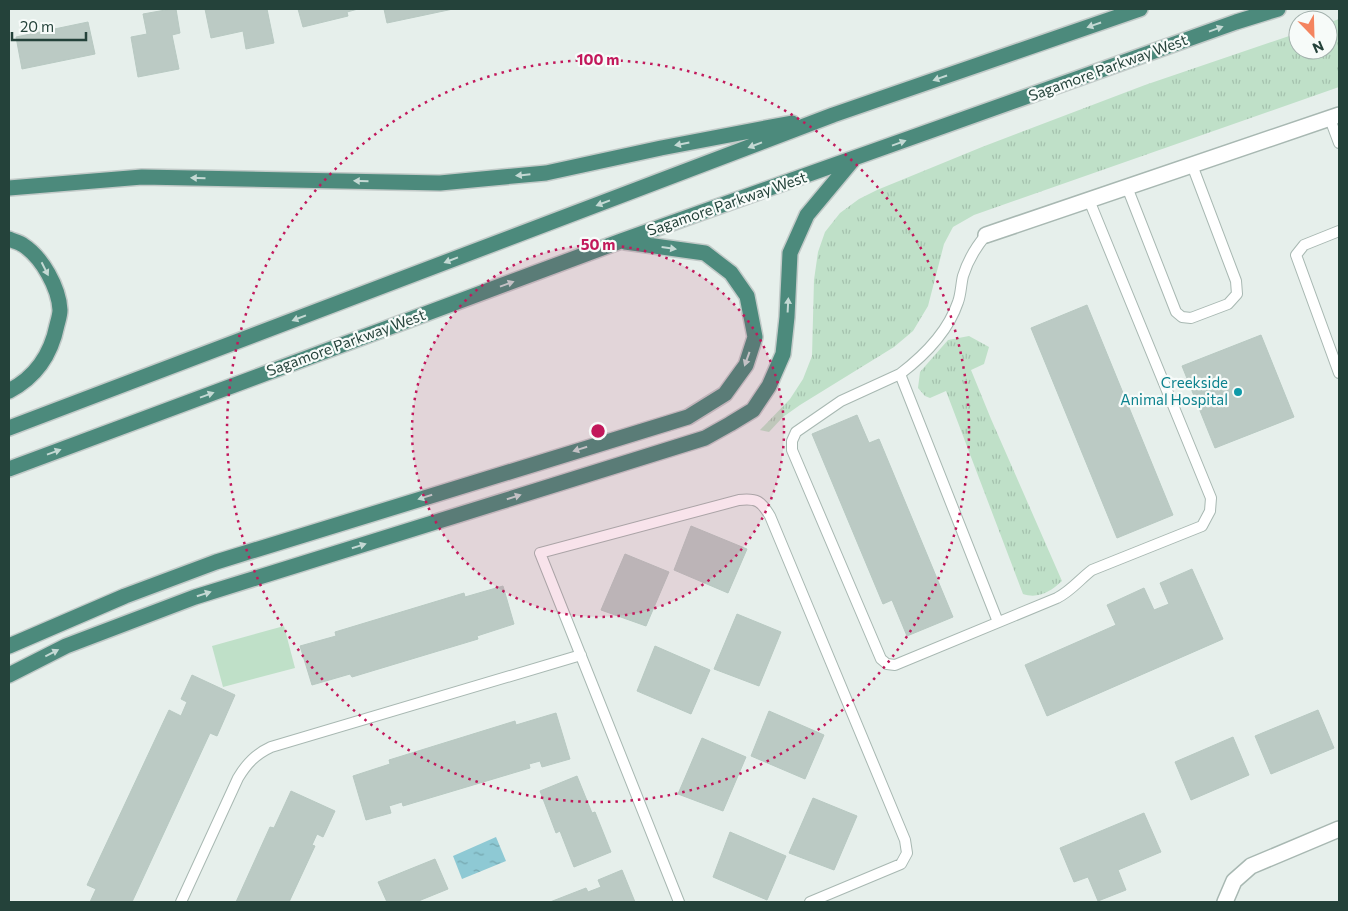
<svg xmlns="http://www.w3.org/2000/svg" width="1348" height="911" font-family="Commissioner,sans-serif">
  <defs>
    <pattern id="grass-tufts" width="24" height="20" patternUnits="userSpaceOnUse" patternTransform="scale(1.25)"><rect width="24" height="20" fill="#bfe0c8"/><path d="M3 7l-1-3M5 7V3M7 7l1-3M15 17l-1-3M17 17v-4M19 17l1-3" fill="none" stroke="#a4c1ad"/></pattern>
    <pattern id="water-ripples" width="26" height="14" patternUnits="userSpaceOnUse" patternTransform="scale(1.25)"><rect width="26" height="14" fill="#8ec9d4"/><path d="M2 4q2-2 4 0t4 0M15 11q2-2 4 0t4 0" fill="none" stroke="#74a5ad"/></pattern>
  </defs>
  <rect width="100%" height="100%" fill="#e6efeb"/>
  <path fill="url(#grass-tufts)" d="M1339,19V87L974,215L953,227L944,244L928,306L913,331L894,347L800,405L783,417L769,432L760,430L790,399L803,379L812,356L814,280L818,252L825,232L840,213L859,199L877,190L982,147L1145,85L1298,33V50H1328V23Z
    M969,336L989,347L984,364L971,370L991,419L1062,581C1050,592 1038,599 1023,594L946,391L930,398L925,396L918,388L920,372L948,340Z"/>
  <path fill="#bfe0c8" d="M284,626L295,668L223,687L212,646Z"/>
  <path fill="url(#water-ripples)" d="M496,837L506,861L462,879L453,856Z"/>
  <path fill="#bbcac4" stroke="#b8c9c2" d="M171,9H176L180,33L172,35L179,69L138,77L131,37L147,34L143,14Z
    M205,9H267L274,43L246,49L243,31L211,38Z
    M298,9H358L347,12L348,16L303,27Z
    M384,9H453L387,23Z
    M88,22L95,54L22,69L16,37Z
    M1087,305L1173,515L1117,538L1031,328Z
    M1261,335L1294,417L1215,448L1182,366Z
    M857,415L869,443L879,439L953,617L907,636L892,600L883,604L812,434Z
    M691,526L747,549L728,593L674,570Z
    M625,554L669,572L646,626L601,610Z
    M1192,569L1223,639L1047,716L1025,665L1116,625L1107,605L1144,588L1154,610L1169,604L1160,583Z
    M503,586L514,624L477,636L478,639L352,677L350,674L312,685L300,646L336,636L335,632L464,593L465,597Z
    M737,614L781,632L759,686L714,669Z
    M655,646L710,670L691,714L637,691Z
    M192,675L235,695L217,736L210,733L132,902H133H90L96,889L87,885L169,710L181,716L187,702L181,699Z
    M1318,710L1334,748L1271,774L1255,736Z
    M769,711L824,735L805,779L751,756Z
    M556,713L570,759L542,767L540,761L529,764L530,768L403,806L402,802L389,806L391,813L366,820L353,776L390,764L389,760L515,721L516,725Z
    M1233,737L1249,775L1191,800L1175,762Z
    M702,738L746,757L723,811L678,794Z
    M577,776L592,813L595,812L611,852L574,867L560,831L556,833L540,791Z
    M291,791L335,811L323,837L317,834L312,845L315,846L289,902H236L270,827L274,828Z
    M813,798L857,816L834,870L789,853Z
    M1144,813L1161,852L1118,870L1126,890L1098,901L1088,877L1074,882L1060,848Z
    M730,832L786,856L767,900L713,877Z
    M435,859L448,889L416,902H387L378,882Z
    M622,870L635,902H550L586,888L588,892L601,887L598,880Z"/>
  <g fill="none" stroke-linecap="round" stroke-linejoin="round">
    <defs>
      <path id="service" d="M1330,119L1339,143
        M1127,187L1176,312L1182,317L1191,318L1228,304L1237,294L1236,281L1192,165
        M1339,231L1304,245L1296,255L1339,373
        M900,374C925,355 948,332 958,302C961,294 961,284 963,276C968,260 975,248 986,235
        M998,622L900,374L841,401L796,432L792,441V450L881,659L887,664L895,665L1057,598C1071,591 1080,579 1092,570L1202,526L1210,511L1211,498L1089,200
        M181,902L238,778C247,763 256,754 271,747L581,655
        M679,902L540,553L739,500C757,498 761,501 770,516L905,840L907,853L901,864L810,902"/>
      <path id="minor" d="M986,235L1339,115
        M1225,902L1234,881L1251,866L1339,829"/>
      <path id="trunk" d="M9,188L142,177L440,183L546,173L661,148L792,123
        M9,239C13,241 19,242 23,245C42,257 59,288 60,310C60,315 58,321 57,325C51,355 36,377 9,391
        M9,428L833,115L1140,9
        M9,469L621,241L1236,22L1278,9
        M9,646L125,596L216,562L688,417L725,394L746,365L755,337L747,296L731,273L705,253L625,242
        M9,675L66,646L195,597L705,438L730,424L753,410L769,386L783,354L787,317L790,253L807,215L852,161"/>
    </defs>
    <use href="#service" stroke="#a8b8b2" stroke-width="12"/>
    <use href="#minor" stroke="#a8b8b2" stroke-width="18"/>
    <use href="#trunk" stroke="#c2cac8" stroke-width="18"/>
    <use href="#service" stroke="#fff" stroke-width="10"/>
    <use href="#minor" stroke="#fff" stroke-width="15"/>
    <use href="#trunk" stroke="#4c8a7c" stroke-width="15"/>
  </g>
  <defs><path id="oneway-solid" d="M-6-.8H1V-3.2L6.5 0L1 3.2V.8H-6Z" transform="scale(1.25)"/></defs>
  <g fill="#c4d9d4">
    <use href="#oneway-solid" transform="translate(1094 25) rotate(161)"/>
    <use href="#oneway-solid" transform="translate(1216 29) rotate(-20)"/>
    <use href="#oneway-solid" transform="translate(940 78) rotate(161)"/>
    <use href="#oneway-solid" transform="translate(899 143) rotate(-20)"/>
    <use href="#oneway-solid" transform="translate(682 144) rotate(169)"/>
    <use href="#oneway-solid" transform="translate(755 145) rotate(159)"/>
    <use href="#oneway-solid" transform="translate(523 175) rotate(174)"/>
    <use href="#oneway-solid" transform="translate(198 178) rotate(-179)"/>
    <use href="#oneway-solid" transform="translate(361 181) rotate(-179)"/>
    <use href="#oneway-solid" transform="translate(603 203) rotate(159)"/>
    <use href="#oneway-solid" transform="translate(669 248) rotate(8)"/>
    <use href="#oneway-solid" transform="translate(451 260) rotate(159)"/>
    <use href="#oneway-solid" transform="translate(45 269) rotate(63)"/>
    <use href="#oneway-solid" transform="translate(507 284) rotate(-20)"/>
    <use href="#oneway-solid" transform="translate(788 305) rotate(-87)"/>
    <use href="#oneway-solid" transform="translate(299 318) rotate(159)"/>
    <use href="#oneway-solid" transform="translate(747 359) rotate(110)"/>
    <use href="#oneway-solid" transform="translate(207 395) rotate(-20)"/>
    <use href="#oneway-solid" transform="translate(580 449) rotate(163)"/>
    <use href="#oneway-solid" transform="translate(54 452) rotate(-20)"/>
    <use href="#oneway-solid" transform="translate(425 497) rotate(163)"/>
    <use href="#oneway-solid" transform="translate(514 497) rotate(-17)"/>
    <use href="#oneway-solid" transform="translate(359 546) rotate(-17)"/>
    <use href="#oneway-solid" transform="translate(204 594) rotate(-17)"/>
    <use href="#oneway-solid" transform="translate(52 653) rotate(-27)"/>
  </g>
  <circle cx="598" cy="431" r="186" fill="#c2185b" fill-opacity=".12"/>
  <g fill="none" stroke="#c2185b" stroke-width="2.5" stroke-dasharray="2.5 5">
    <circle cx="598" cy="431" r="186"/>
    <circle cx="598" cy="431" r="371"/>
  </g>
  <circle fill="#0f9aa8" stroke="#f7fbf9" stroke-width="2" cx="1238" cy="392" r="5"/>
  <g text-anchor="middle" stroke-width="4.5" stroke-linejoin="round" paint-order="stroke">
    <g font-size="15" fill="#24423a" stroke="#f7fbf9">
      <text transform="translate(1108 68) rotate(-20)" y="5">Sagamore Parkway West</text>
      <text transform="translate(727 204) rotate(-19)" y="5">Sagamore Parkway West</text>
      <text transform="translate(346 343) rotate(-20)" y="5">Sagamore Parkway West</text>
    </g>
    <g font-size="15" fill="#0d838f" stroke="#f7fbf9" text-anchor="end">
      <text x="1228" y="388">Creekside<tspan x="1228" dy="17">Animal Hospital</tspan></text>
    </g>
  </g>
  <circle cx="598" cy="431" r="8" fill="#c2185b" stroke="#f7fbf9" stroke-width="2.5"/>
  <g font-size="15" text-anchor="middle" font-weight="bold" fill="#c2185b" stroke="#f7fbf9" stroke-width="4.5" stroke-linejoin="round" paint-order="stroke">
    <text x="598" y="65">100 m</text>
    <text x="598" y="250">50 m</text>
  </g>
  <rect width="1348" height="911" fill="none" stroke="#24423a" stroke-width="20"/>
  <g transform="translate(1313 35) rotate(157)"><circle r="24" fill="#f7fbf9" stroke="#a3b1ad"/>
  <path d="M0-4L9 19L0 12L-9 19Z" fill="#f4845f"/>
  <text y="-8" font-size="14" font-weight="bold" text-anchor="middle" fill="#24423a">N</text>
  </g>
  <path d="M12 32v8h74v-8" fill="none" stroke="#24423a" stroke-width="2.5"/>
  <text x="20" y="32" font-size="15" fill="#24423a" stroke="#f7fbf9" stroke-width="4" paint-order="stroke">20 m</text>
</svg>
